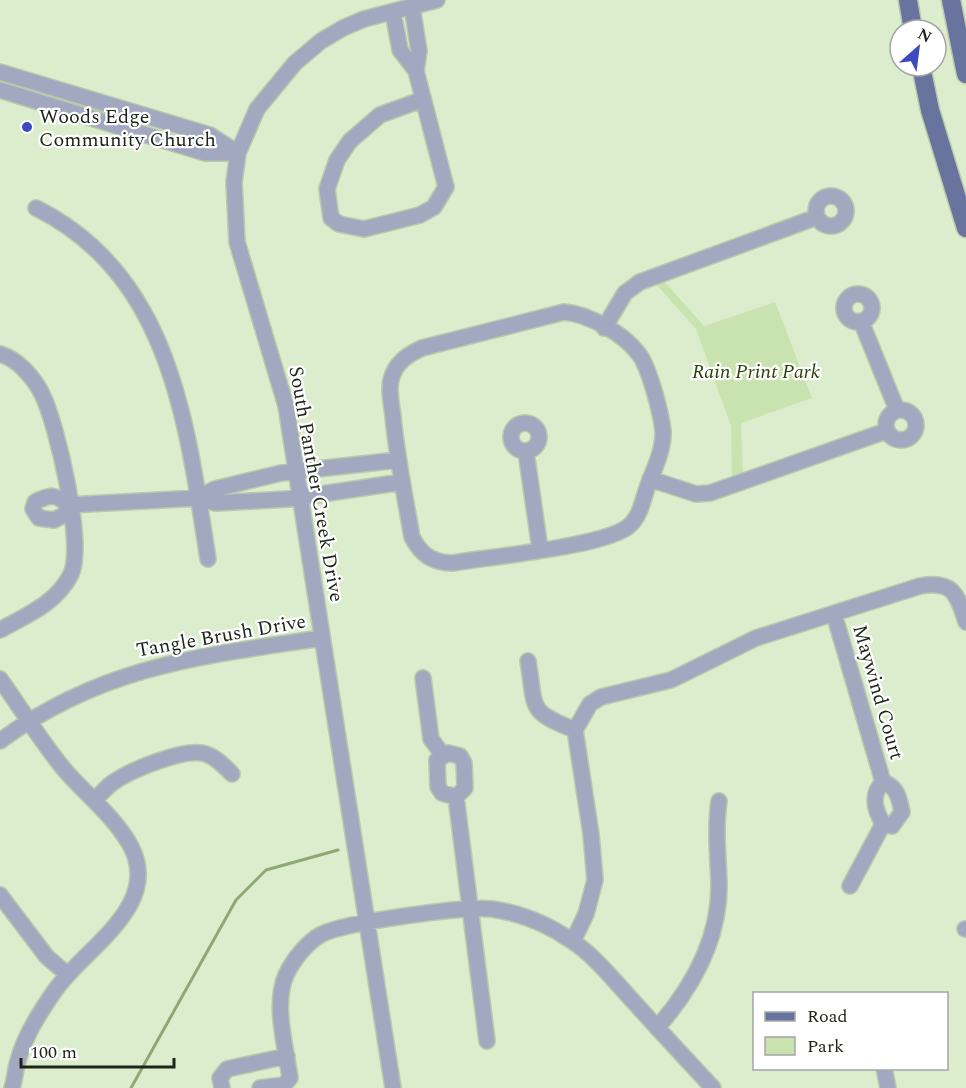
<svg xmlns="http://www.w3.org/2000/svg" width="966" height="1088" font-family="Spectral,serif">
  <rect width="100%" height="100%" fill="#dbedcc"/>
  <path fill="#c8e3af" d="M663,280L704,326L775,302L812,398L741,423L743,475L732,479L731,426L696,329L655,283Z"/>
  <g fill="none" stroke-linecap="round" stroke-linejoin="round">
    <path stroke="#8ea874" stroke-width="3" d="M131,1088L236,900L266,870L338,850"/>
    <defs>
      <path id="minor" d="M412,7L419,51L416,71L446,187L434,207L420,215L364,229L339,224L331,218L327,189L337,160L350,141L380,115L421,100
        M393,12L400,50L416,71
        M0,72L210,135L238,153
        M0,90L205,153H238
        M816 211a15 15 0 1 1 30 0a15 15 0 1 1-30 0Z
        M36,208C171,275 187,425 208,559
        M844 308a14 14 0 1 1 28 0a14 14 0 1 1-28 0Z
        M564,312C588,314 623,333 638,353C649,366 661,413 663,431C664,450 653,471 647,488C643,500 640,516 630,525C610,546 487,557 453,563C433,563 421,555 412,537C405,497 397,458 393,417C392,406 388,391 391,380C395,363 407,355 422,348Z
        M861,321L897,410
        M604,328L625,293L640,282L817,217
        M0,354C18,359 34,378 42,394C57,424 85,545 71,574C57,603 27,615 0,630
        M886 425a15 15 0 1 1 30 0a15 15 0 1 1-30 0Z
        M511 437a14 14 0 1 1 28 0a14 14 0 1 1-28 0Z
        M526,452L540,549
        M650,479L696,494L710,493L886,431
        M198,498L216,503L288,499L402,482
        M69,505L64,515L54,520L39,518L33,509L35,502C51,494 55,494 69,505L198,498L215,489L281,473L398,460
        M834,614L883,782
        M528,661C536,709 527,711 575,730
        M423,678L431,739L442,754
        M0,679C21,708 40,740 63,768C85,794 112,814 129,843C165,904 86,947 56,989C41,1010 24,1036 18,1061C15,1070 15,1079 12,1088
        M0,741C102,666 201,656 322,638
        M448,753L460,756L464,763L465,788L456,797L442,793L438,787L437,760Z
        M883,782C898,787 899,799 902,812L892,826L883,824C875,810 870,795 883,782Z
        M456,797L487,1041
        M94,800C100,795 105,789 111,784C128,771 185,747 206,754C217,758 224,766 232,774
        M850,886L883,824
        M0,895L47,957L67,974
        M965,929H966
        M573,941L586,914L595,880L591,834L575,730L590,704L601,697L671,680L756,638L920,586C953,580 957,594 966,622
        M657,1028C692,988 720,938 719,883C718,855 715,829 719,801
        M884,1068L888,1088
        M222,1088L220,1078L227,1069L287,1056
        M260,1088L284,1085L290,1078C286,1048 273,1004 286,975C293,960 307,942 322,934C347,922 464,906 492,909C520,913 549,925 572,941C595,956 614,981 633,1001C659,1030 686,1059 713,1088
        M393,1088L286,406L237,242L234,182L238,153L257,109L295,63L321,41L343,28L364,19L437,0"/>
      <path id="major" d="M908,0L913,30
        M951,0L966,74
        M921,66L930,110L966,228"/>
    </defs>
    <use href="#minor" stroke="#b9c9ac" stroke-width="18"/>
    <use href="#major" stroke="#b9c9ac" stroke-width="21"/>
    <use href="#minor" stroke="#a1a8c0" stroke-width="15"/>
    <use href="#major" stroke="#69749e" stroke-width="18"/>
  </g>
  <circle fill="#3d49bd" stroke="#fff" stroke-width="2" cx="27" cy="127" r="6"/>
  <g text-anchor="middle" stroke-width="4.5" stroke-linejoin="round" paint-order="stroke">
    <g font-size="20" fill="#1e2418" stroke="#fff" text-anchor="start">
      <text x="39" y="123">Woods Edge<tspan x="39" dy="23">Community Church</tspan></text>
    </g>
    <g font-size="20" font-style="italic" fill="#2a4207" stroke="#fff">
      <text x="756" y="378">Rain Print Park</text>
    </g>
    <g font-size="20" fill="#1e2418" stroke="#fff">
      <text transform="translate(317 484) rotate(80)" y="7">South Panther Creek Drive</text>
      <text transform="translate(221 635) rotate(-10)" y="7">Tangle Brush Drive</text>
      <text transform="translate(879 692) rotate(74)" y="7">Maywind Court</text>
    </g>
  </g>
  <rect x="753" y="992" width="195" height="78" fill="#ffffff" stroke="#a5a7a3" stroke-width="1.5"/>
  <rect x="765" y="1012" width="30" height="9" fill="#69749e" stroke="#a5a7a3" stroke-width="1.5"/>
  <text x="807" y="1022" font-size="18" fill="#1e2418">Road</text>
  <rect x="765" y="1037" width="30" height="18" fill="#c8e3af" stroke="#a5a7a3" stroke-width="1.5"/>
  <text x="807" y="1052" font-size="18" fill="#1e2418">Park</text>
  <g transform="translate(918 48) rotate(28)"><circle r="28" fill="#ffffff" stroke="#a5a7a3" stroke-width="1.5"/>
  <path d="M0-4.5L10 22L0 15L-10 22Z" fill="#3d49bd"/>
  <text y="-9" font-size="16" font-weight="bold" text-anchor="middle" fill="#1e2418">N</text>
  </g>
  <path d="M21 1058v9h153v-9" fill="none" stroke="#1e2418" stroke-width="3"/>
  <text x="30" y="1058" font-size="18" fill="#1e2418" stroke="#ffffff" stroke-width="4.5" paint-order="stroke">100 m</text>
</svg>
